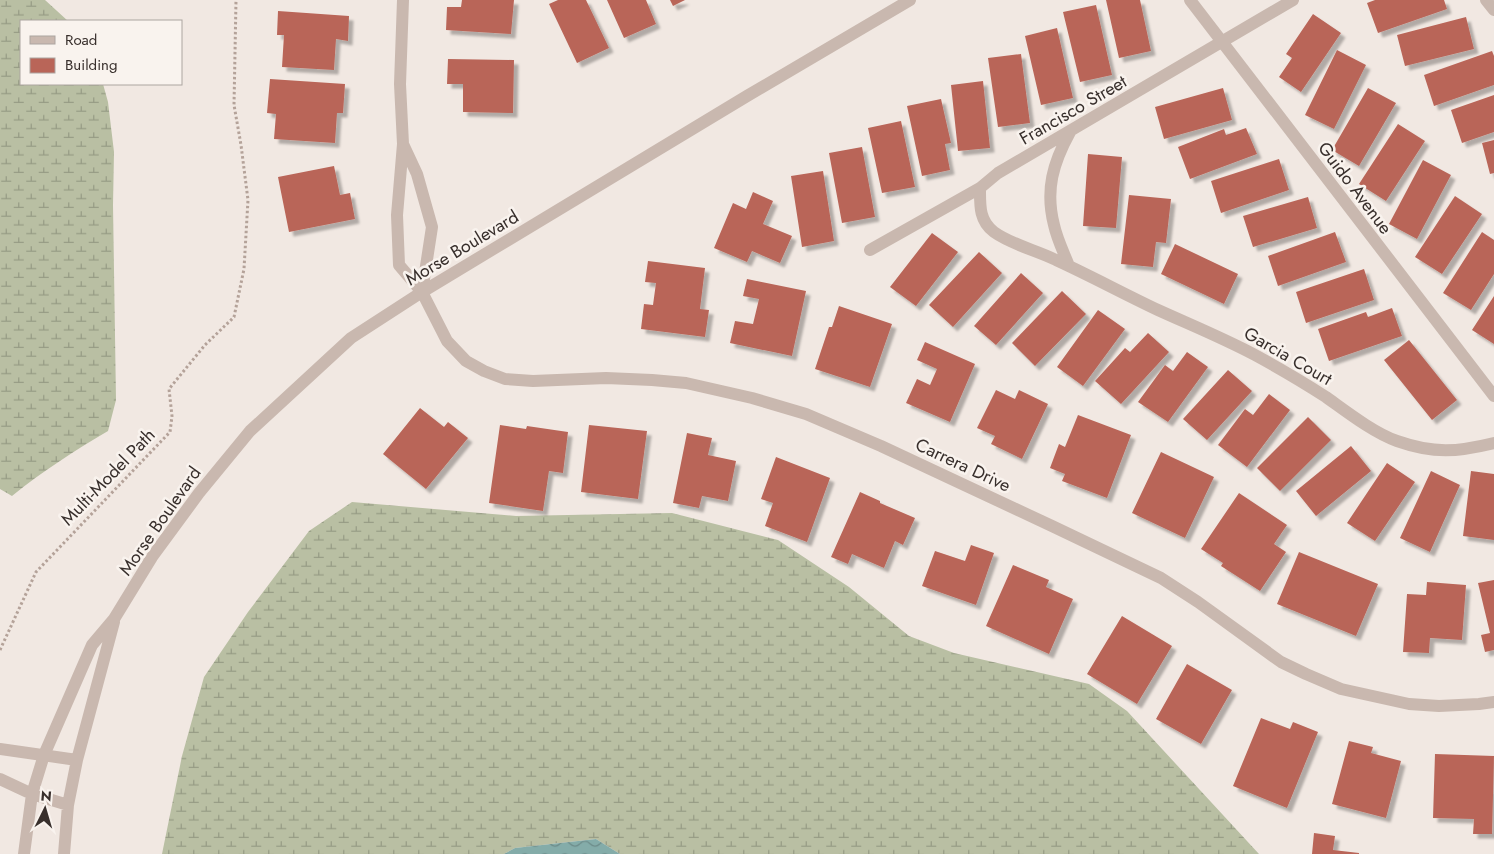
<svg xmlns="http://www.w3.org/2000/svg" width="1494" height="854" font-family="Jost,sans-serif">
  <defs>
    <pattern id="wetland-marsh" width="20" height="14" patternUnits="userSpaceOnUse" patternTransform="scale(1.25)"><rect width="20" height="14" fill="#b9bfa3"/><path d="M1 5h8M5 5V1M11 12h8M15 12V8" fill="none" stroke="#979c85"/></pattern>
    <pattern id="water-waves" width="16" height="10" patternUnits="userSpaceOnUse" patternTransform="scale(1.25)"><rect width="16" height="10" fill="#84aca9"/><path d="M0 5q4-4 8 0t8 0" fill="none" stroke="#6d8c8a"/></pattern>
    <filter id="shadow"><feDropShadow dx="4.5" dy="4.5" stdDeviation="1" flood-color="#0004"/></filter>
  </defs>
  <rect width="100%" height="100%" fill="#f1e8e2"/>
  <path fill="url(#wetland-marsh)" d="M0,0H45L68,21H21V84H103L108,102L114,152L113,205L116,400L108,431C74,451 43,471 12,496L0,489Z
    M352,502L516,516L672,513L778,540L849,587L909,636L954,653L1089,684L1127,711L1259,854H620L596,839L515,848L504,854H162L182,756L204,677L248,612L309,531Z"/>
  <path fill="url(#water-waves)" d="M596,839L620,854H504L515,848Z"/>
  <path fill="#b96558" filter="url(#shadow)" d="M462,0H514L511,34L446,30L447,7H461Z
    M558,0H586L609,48L577,63L549,4Z
    M607,0H646L656,24L624,38Z
    M670,0H685L673,6Z
    M1106,0H1140L1151,51L1119,58Z
    M1375,0H1444L1447,9L1378,33L1367,3Z
    M1096,5L1112,75L1080,82L1063,12Z
    M278,11L349,16L348,41L336,39L334,70L282,67L284,35H277Z
    M1313,14L1341,33L1301,92L1279,77L1292,58L1286,54Z
    M1466,17L1474,49L1405,66L1397,35Z
    M1057,28L1073,98L1041,105L1025,36Z
    M1337,50L1366,65L1334,129L1305,115Z
    M1492,51L1494,56V85L1434,106L1424,75Z
    M1021,54L1030,123L998,127L988,58Z
    M448,59L514,60L513,113L463,112V84H447Z
    M270,79L345,84L343,113H337L335,143L274,139L276,114L267,113Z
    M983,81L990,148L958,151L951,85Z
    M1223,88L1232,120L1164,139L1155,107Z
    M1368,88L1396,103L1359,166L1332,150Z
    M1494,95V132L1462,143L1451,110Z
    M941,99L951,143L945,144L950,170L922,176L907,106Z
    M901,121L915,187L882,193L868,128Z
    M1398,124L1425,141L1386,201L1359,184Z
    M1246,128L1257,154L1190,179L1178,147L1224,129L1226,135Z
    M1494,140V173L1490,174L1482,143Z
    M862,147L875,217L842,223L829,153Z
    M1088,154L1122,157L1116,228L1083,226Z
    M1279,159L1289,190L1221,213L1211,181Z
    M1423,160L1451,175L1417,239L1389,224Z
    M334,166L340,195L350,193L355,219L289,232L278,177Z
    M823,171L834,241L802,247L791,176Z
    M753,192L773,201L763,224L792,236L780,263L752,251L747,262L714,248L733,203L746,209Z
    M1129,195L1171,199L1166,243L1156,242L1153,267L1121,264Z
    M1455,196L1482,214L1442,274L1415,257Z
    M1308,197L1317,228L1253,247L1243,216Z
    M1335,232L1346,262L1278,286L1268,256Z
    M1482,232L1494,240V274L1471,310L1443,293Z
    M932,233L958,252L916,306L890,287Z
    M1175,244L1238,274L1224,304L1161,274Z
    M979,252L1002,273L953,327L929,305Z
    M648,261L705,268L700,309L709,310L705,337L641,329L644,304L653,305L656,283L645,282Z
    M1364,269L1374,300L1306,323L1296,292Z
    M1021,273L1043,293L996,345L974,326Z
    M747,279L806,291L792,356L730,343L735,321L753,324L759,299L743,296Z
    M1062,291L1086,314L1035,366L1012,343Z
    M1494,296V344L1472,330Z
    M839,306L892,324L870,387L815,369L829,327H832Z
    M1392,308L1402,336L1329,361L1318,329L1366,312L1368,317Z
    M1098,310L1125,329L1083,386L1057,367Z
    M1148,333L1169,352L1121,404L1095,381L1125,348L1130,352Z
    M1409,340L1457,400L1432,420L1384,360Z
    M925,342L975,364L950,422L906,403L917,379L930,385L937,369L917,360Z
    M1187,352L1208,367L1168,422L1138,402L1165,365L1173,371Z
    M1228,370L1252,391L1207,440L1183,419Z
    M996,390L1015,399L1019,390L1048,404L1022,459L991,444L995,436L977,428Z
    M1269,394L1290,410L1247,467L1218,445L1245,409L1253,415Z
    M420,408L444,427L448,422L468,438L426,489L383,454Z
    M1078,415L1131,435L1107,498L1062,481L1065,474L1050,468L1059,444L1065,447Z
    M1308,417L1331,440L1280,491L1257,468Z
    M500,425L526,429L527,426L568,432L563,473L549,471L543,511L489,503Z
    M589,425L647,431L638,499L581,492Z
    M687,433L712,438L708,455L736,461L728,501L702,496L699,508L673,503Z
    M1351,446L1371,471L1316,516L1296,491Z
    M1161,452L1214,477L1185,538L1132,513Z
    M776,457L830,478L807,542L765,526L773,503L761,499Z
    M1387,463L1415,482L1375,541L1347,523Z
    M1431,471L1460,485L1430,552L1400,538Z
    M1471,471L1494,474V540L1463,536Z
    M860,492L880,501V503L915,518L903,545L895,541L884,568L852,554L848,564L831,557Z
    M1239,493L1287,525L1274,544L1286,552L1260,591L1221,566L1223,563L1201,549Z
    M971,545L994,553L976,605L922,586L935,551L965,561Z
    M1299,552L1378,584L1356,636L1277,604Z
    M1013,565L1049,580L1046,587L1073,599L1049,654L986,626Z
    M1494,580V650L1485,652L1481,635L1490,633L1478,583Z
    M1427,582L1466,585L1462,640L1430,638L1429,653L1403,652L1407,594L1426,595Z
    M1122,616L1172,646L1137,704L1087,674Z
    M1187,664L1232,690L1201,744L1156,719Z
    M1261,718L1290,729L1293,722L1318,732L1287,808L1233,786Z
    M1349,741L1373,747L1371,753L1401,761L1386,818L1332,804Z
    M1435,754L1494,756L1492,834H1473L1474,819L1433,818Z
    M1314,833L1335,836L1333,850L1359,853V854H1312Z"/>
  <g fill="none" stroke-linecap="round" stroke-linejoin="round">
    <path stroke="#b4a299" stroke-width="3" stroke-dasharray="2.5 2.5" stroke-linecap="butt" d="M0,650L36,572L170,432L172,416L169,389L205,345L234,317L244,269L248,200L241,145L234,105L236,0"/>
    <path stroke="#c9b8af" stroke-width="12" d="M403,0L400,84L403,144L397,215L399,265L422,292L447,341L466,361L484,371L505,379L533,381L606,378L652,380L686,383L752,398L806,414L881,446L1052,526L1161,578L1198,602L1281,662L1306,674L1341,689L1409,704L1439,706L1479,704L1494,702
      M1190,0L1494,396
      M1486,0L1494,10
      M403,144L417,174L432,227L422,292
      M980,188C980,205 979,221 994,232C1012,245 1036,250 1056,260C1091,276 1124,294 1158,310C1191,325 1223,338 1255,355C1279,368 1303,382 1326,397C1347,412 1374,433 1397,441C1434,454 1457,452 1494,443
      M870,250L980,188L998,173L1293,0
      M1069,266C1064,253 1057,239 1054,225C1045,190 1053,163 1070,132
      M0,749L77,760
      M0,779L32,794L68,805
      M24,854L32,794L44,755L92,645L114,619L152,557L199,493L250,431L351,338L422,292L747,96L910,0
      M64,854L68,805L77,760L114,622"/>
  </g>
  <g text-anchor="middle" stroke-width="5" stroke-linejoin="round" paint-order="stroke">
    <g font-size="18" fill="#382f2c" stroke="#f9f3ee">
      <text transform="translate(1073 110) rotate(-30)" y="6">Francisco Street</text>
      <text transform="translate(1355 188) rotate(53)" y="6">Guido Avenue</text>
      <text transform="translate(462 248) rotate(-31)" y="6">Morse Boulevard</text>
      <text transform="translate(1288 356) rotate(30)" y="6">Garcia Court</text>
      <text transform="translate(963 465) rotate(25)" y="6">Carrera Drive</text>
      <text transform="translate(108 477) rotate(-46)" y="6">Multi-Model Path</text>
      <text transform="translate(160 521) rotate(-55)" y="6">Morse Boulevard</text>
    </g>
  </g>
  <rect x="20" y="20" width="162" height="65" fill="#f9f3ee" stroke="#aca5a0"/>
  <rect x="30" y="36" width="25" height="8" fill="#c9b8af" stroke="#aca5a0"/>
  <text x="65" y="45" font-size="15" fill="#382f2c">Road</text>
  <rect x="30" y="58" width="25" height="15" fill="#b96558" stroke="#aca5a0"/>
  <text x="65" y="70" font-size="15" fill="#382f2c">Building</text>
  <g transform="translate(45 809) rotate(5)" stroke="#f9f3ee" stroke-width="4" paint-order="stroke">
  <path d="M0-4L9 19L0 12L-9 19Z" fill="#382f2c"/>
  <text y="-8" font-size="14" font-weight="bold" text-anchor="middle" fill="#382f2c">N</text>
  </g>
</svg>
